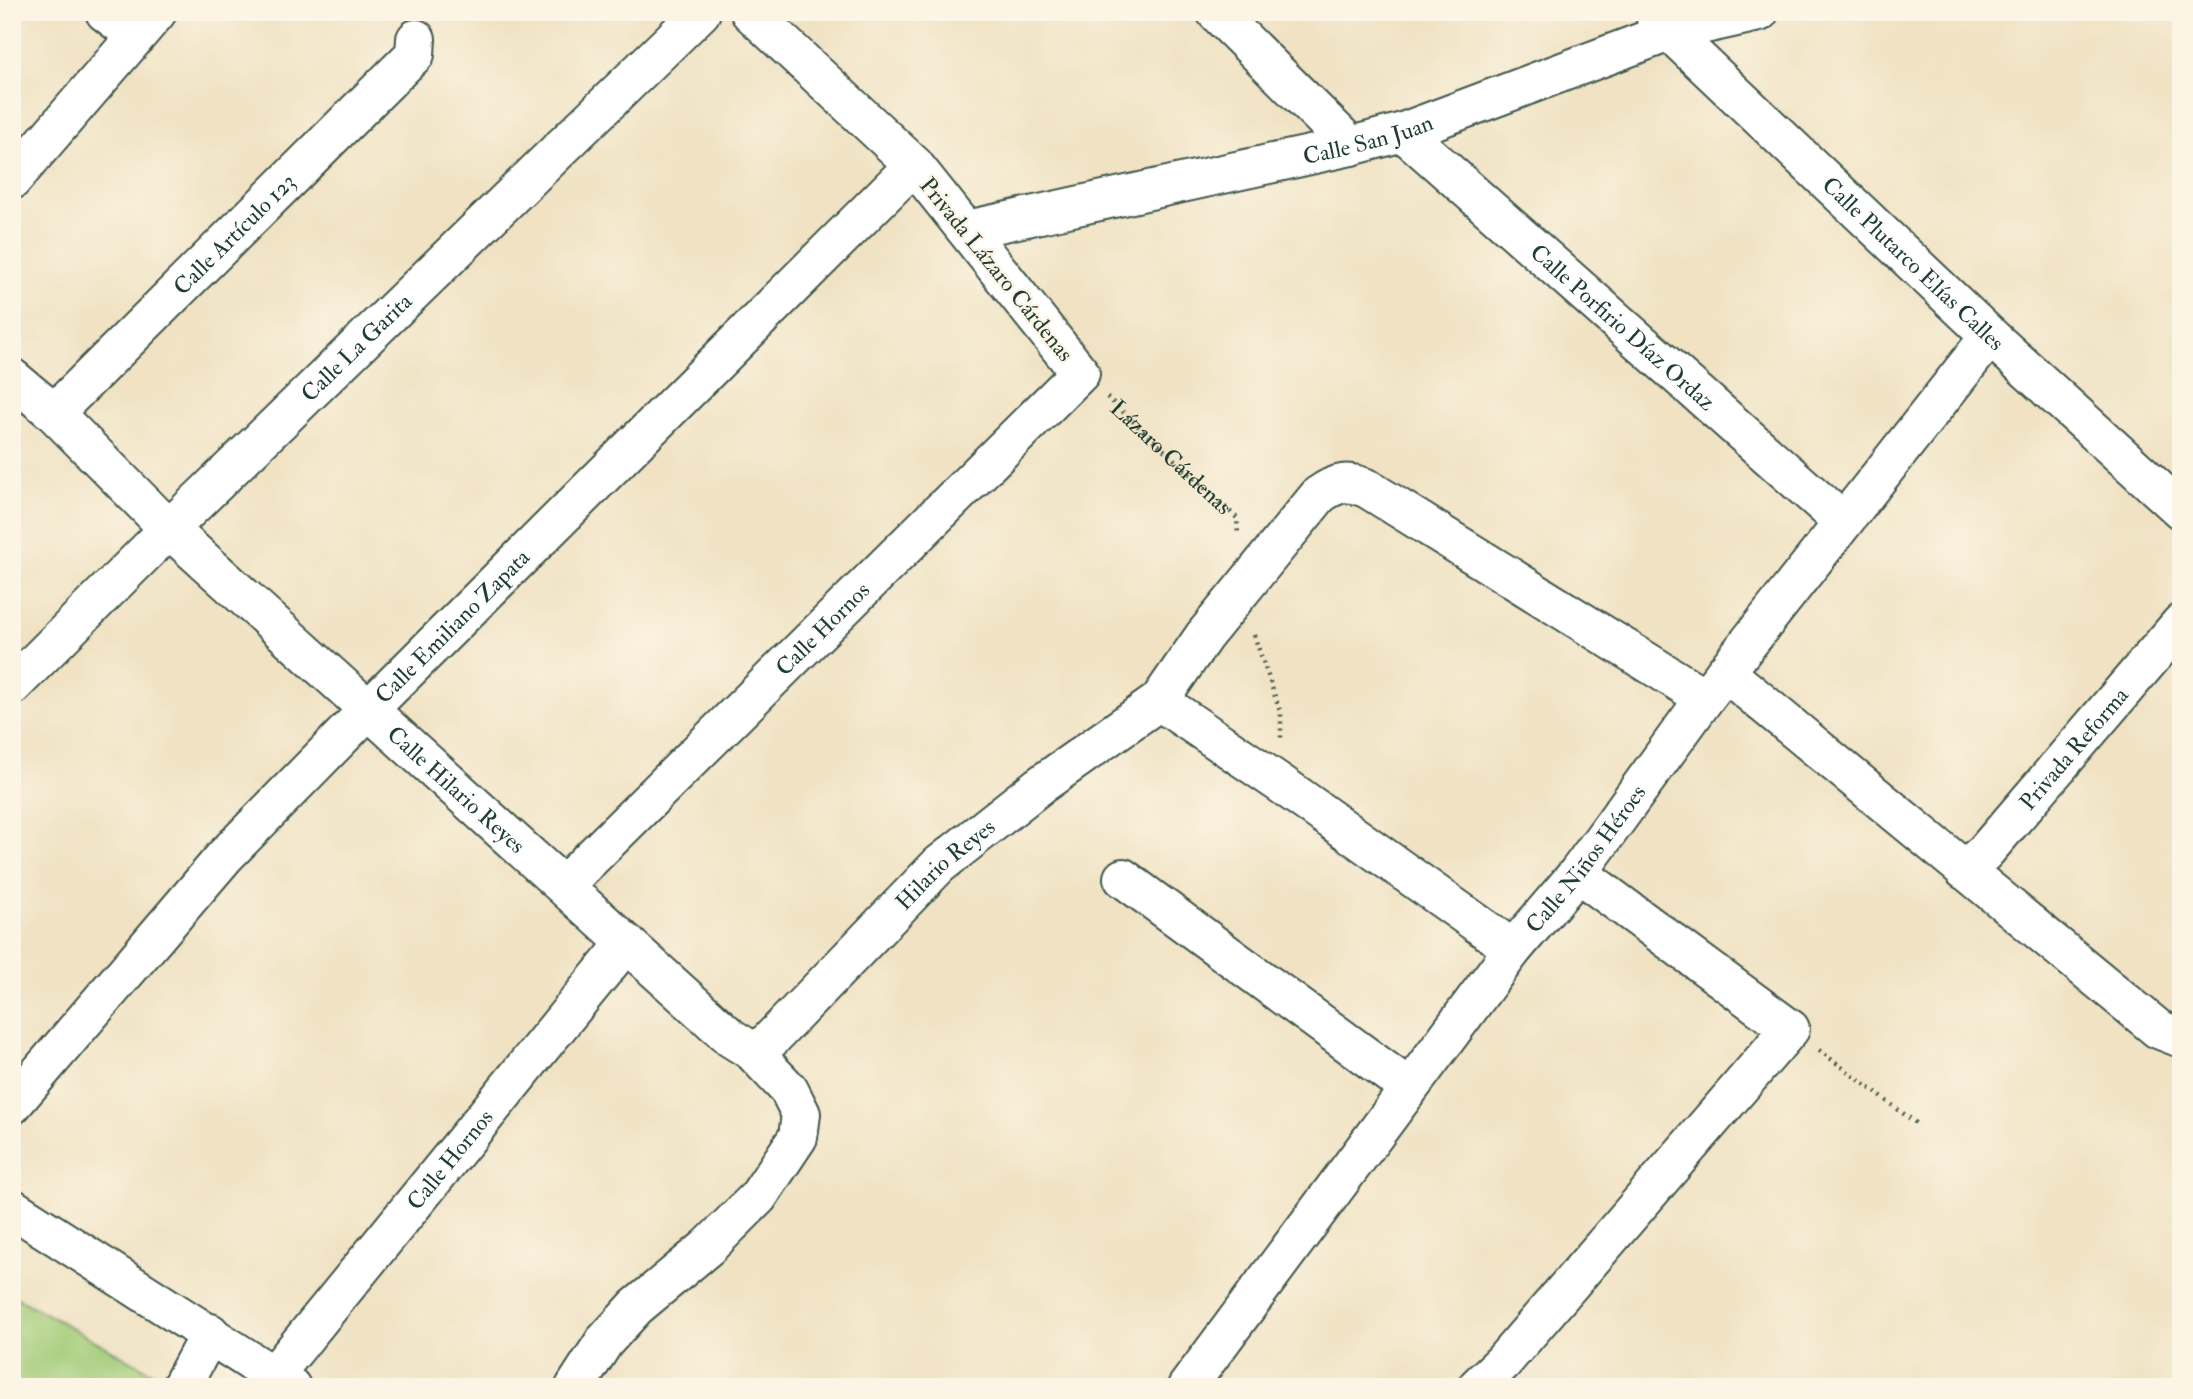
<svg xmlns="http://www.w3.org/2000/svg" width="2193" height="1399" font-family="'IM FELL Double Pica',serif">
  <rect width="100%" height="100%" fill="#fcf5e5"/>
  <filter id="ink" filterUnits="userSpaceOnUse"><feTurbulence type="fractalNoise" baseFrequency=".0143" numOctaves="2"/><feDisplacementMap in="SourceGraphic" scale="14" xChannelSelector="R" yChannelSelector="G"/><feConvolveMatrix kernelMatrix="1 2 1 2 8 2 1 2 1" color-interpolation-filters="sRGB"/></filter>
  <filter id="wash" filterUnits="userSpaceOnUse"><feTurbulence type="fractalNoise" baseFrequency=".00686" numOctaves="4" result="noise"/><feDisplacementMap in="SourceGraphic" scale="28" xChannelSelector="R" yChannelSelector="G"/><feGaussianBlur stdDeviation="1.57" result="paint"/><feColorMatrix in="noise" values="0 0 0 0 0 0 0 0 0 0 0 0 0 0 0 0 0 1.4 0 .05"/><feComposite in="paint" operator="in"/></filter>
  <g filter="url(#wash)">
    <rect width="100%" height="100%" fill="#f0e2c3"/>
    <path fill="#a1cb77" stroke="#608456" stroke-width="2" d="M12,1295L166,1380L163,1387H12Z"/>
  </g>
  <g filter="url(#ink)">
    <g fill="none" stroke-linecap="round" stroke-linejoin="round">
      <defs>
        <g id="street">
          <path d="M105,12L135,35"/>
          <path d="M1216,12L1351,146"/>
          <path id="s2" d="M1656,19L1990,336L2181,510"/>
          <path id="s3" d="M1403,132L1842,521"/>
          <path d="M12,180L157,12"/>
          <path id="s4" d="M967,230L1351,146L1403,132L1669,32L1759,12"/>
          <path id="s5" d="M12,378L54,413L169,529L731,1038L752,1051L789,1090L801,1114L798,1137L758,1197L708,1247L636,1307L604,1342L575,1387"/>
          <path id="s6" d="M54,413L415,54L416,39"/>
          <path d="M1725,672L2158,1029L2181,1038"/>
          <path id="s7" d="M12,686L169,529L701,12"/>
          <path d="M1159,701L1281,784L1513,949"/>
          <path id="s8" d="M1964,870L1985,852L2181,623"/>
          <path d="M1123,878L1409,1088"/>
          <path id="s9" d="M564,885L1080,373L914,165L750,12"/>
          <path id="s10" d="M752,1051L763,1047L773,1037L939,865L1039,786L1159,701L1204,636L1319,495C1337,482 1348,480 1368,489L1705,698"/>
          <path id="s11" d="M12,1105L225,856L368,710L914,165"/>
          <path d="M12,1208L291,1387"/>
          <path id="s12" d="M274,1375L626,943"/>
          <path d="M181,1387L210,1333"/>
          <path id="s13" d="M1187,1387L1513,949L1578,873L1705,698L1990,336"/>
          <path d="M1477,1387L1503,1362L1790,1029L1578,873"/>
        </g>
      </defs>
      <use href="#street" stroke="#3e5649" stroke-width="42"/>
      <g stroke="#3e5649" stroke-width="4.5" stroke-dasharray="2 5" stroke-linecap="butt">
        <path id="s1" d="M1107,397L1237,518L1238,535"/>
        <path d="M1254,635L1281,714V741"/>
        <path d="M1819,1050L1916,1123"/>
      </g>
      <use href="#street" stroke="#fff" stroke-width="38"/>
    </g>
  </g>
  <g text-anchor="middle" stroke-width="5" stroke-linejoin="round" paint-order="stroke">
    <g font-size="23" fill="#1f3d34" stroke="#fcf5e5">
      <text dy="8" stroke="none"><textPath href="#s4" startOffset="411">Calle San Juan</textPath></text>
      <text dy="8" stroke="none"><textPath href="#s6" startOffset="254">Calle Artículo 123</textPath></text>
      <text dy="8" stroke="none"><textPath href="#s2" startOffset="355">Calle Plutarco Elías Calles</textPath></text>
      <text transform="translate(997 269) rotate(51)" y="8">Privada Lázaro Cárdenas</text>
      <text dy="8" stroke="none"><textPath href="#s3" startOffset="294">Calle Porfirio Díaz Ordaz</textPath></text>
      <text dy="8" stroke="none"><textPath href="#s7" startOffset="483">Calle La Garita</textPath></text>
      <text dy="8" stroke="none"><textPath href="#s1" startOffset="88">Lázaro Cárdenas</textPath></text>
      <text dy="8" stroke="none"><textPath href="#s11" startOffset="651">Calle Emiliano Zapata</textPath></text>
      <text dy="8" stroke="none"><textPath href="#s9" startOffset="364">Calle Hornos</textPath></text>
      <text dy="8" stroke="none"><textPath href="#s8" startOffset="164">Privada Reforma</textPath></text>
      <text dy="8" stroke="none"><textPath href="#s5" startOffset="606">Calle Hilario Reyes</textPath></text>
      <text dy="8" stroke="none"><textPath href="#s13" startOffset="662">Calle Niños Héroes</textPath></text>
      <text dy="8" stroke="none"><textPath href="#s10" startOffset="270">Hilario Reyes</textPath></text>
      <text dy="8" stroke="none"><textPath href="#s12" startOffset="278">Calle Hornos</textPath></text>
    </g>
  </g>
  <rect width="2193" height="1399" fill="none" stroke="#fcf5e5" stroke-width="42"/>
</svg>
